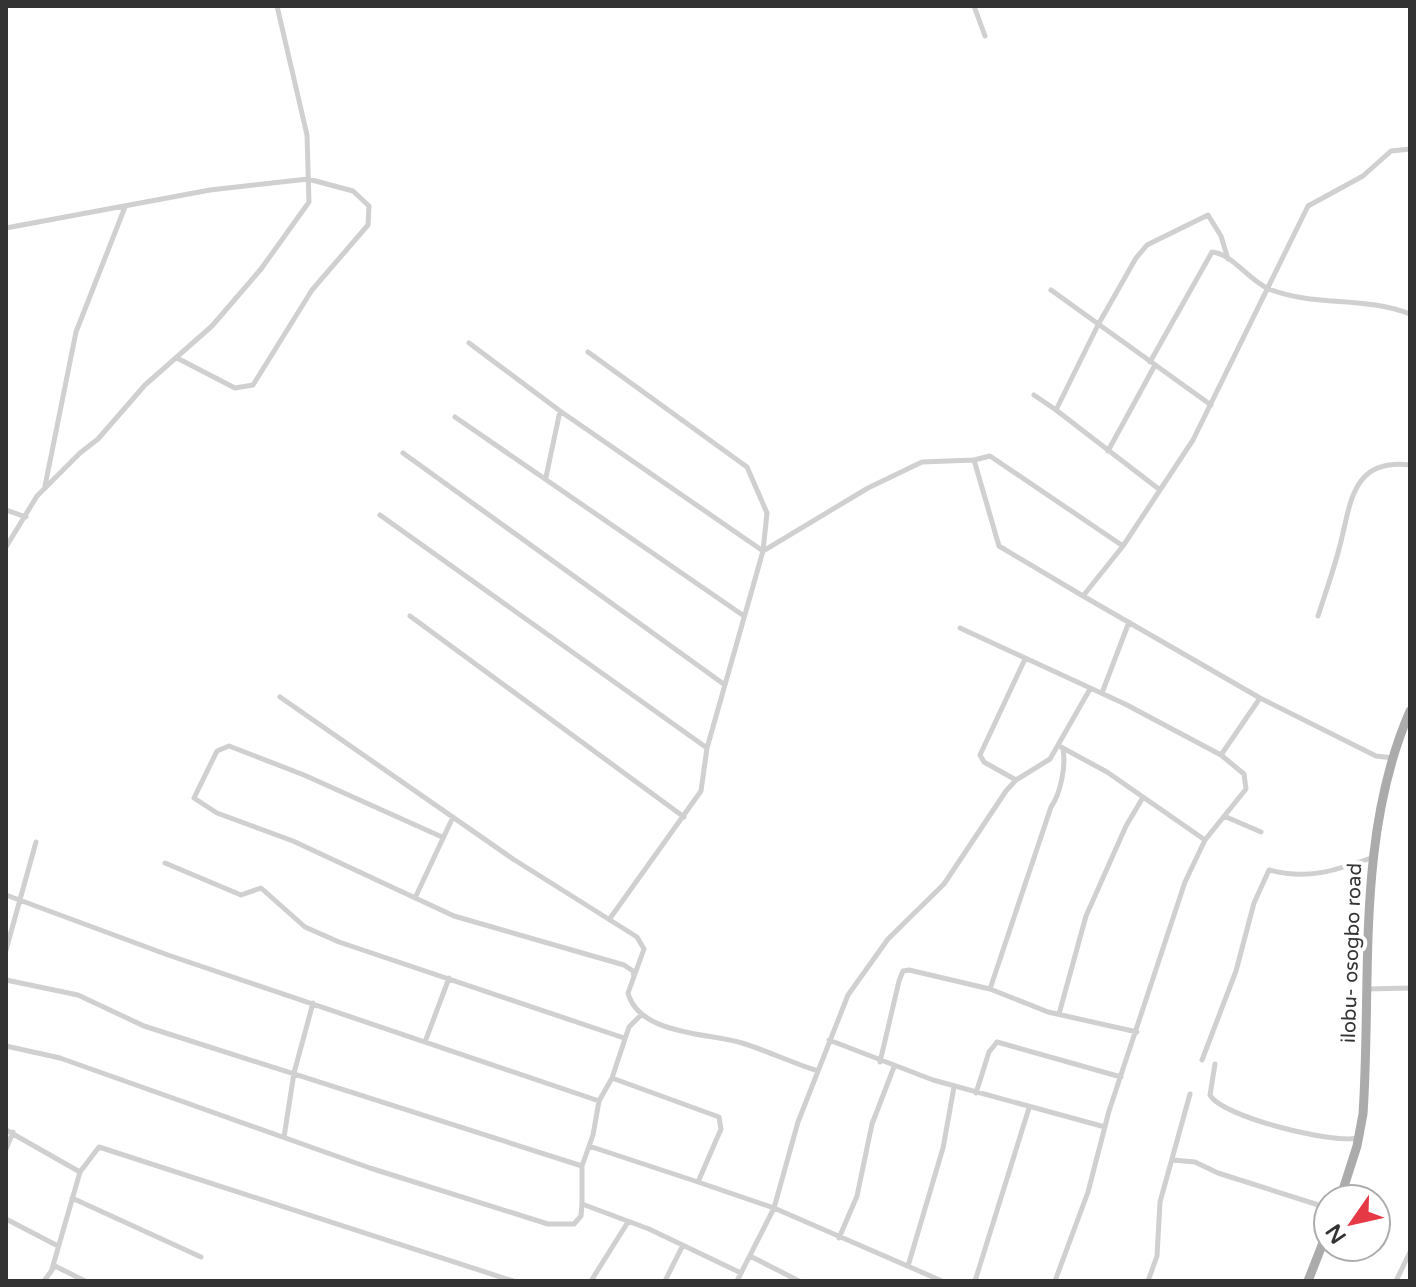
<svg xmlns="http://www.w3.org/2000/svg" width="1416" height="1287" font-family="'Varela Round',sans-serif">
  <rect width="100%" height="100%" fill="#fff"/>
  <g fill="none" stroke-linecap="round" stroke-linejoin="round">
    <path stroke="#d0d0d0" stroke-width="5" d="M974,6L985,36
      M6,228L210,190L308,179L353,191L369,206L368,225L312,290L253,385L235,388L177,358
      M1051,290L1211,405
      M469,343L560,411L763,551
      M588,352L747,467L767,513L763,551L707,748L701,791L611,917
      M1150,362L1212,252C1233,254 1249,281 1269,289C1314,307 1365,296 1410,314
      M1034,395L1056,410
      M455,417L744,616
      M1108,451L1155,365
      M403,453L725,685
      M974,460L999,546L1083,596
      M546,477L560,411
      M45,486L76,332L125,207
      M1160,490L1056,410L1098,325L1136,258L1147,245L1208,215L1221,236L1228,259
      M6,510L26,517
      M380,515L707,748
      M6,547L37,496L80,453L98,439L145,385L212,326L261,269L309,202L307,135L277,6
      M763,551L868,488L922,462L974,460L990,456L1123,546
      M410,616L684,817
      M1318,616C1325,594 1333,572 1339,549C1351,507 1349,458 1410,465
      M960,628L1125,704L1221,755
      M1102,693L1129,622
      M280,697L513,859L637,937L644,949L628,993C639,1035 709,1033 742,1043C768,1051 792,1063 818,1071
      M1061,747L1107,772L1205,840
      M1393,758L1376,756L1260,698L1083,596L1123,546L1193,440L1308,206L1363,176L1391,151L1410,149
      M1016,780L984,762L980,755L1025,659
      M1224,816L1261,832
      M442,837L304,775L229,746L217,751L194,798L217,813L293,841L454,916L624,965L633,971L634,977
      M165,863L241,895L261,888L305,927L339,942L624,1038
      M6,895L168,955L599,1101
      M415,898L453,817
      M6,950L36,842
      M6,980L78,995L144,1026L582,1166
      M990,989L1051,807C1061,793 1066,765 1063,749
      M1368,989L1410,988
      M642,1014L629,1027L612,1078L719,1117L721,1129L698,1182L774,1208L942,1281
      M1059,1014L1086,916L1126,826L1142,799
      M829,1040L933,1080L1105,1127
      M425,1042L449,978
      M6,1046L60,1058L370,1168L548,1224H574L581,1216L582,1204
      M1202,1060L1236,971L1254,903L1269,870C1308,880 1334,871 1371,858
      M880,1062L899,981L903,971L909,970L990,989L1048,1012L1137,1032
      M1215,1064L1210,1095C1222,1117 1333,1144 1358,1138
      M612,1078L599,1101L593,1135L582,1166V1204L649,1229L741,1273
      M976,1093L989,1052L997,1042L1121,1077
      M6,1130L80,1172
      M284,1137L294,1073L313,1003
      M589,1146L698,1182
      M6,1149L13,1132
      M1173,1160L1195,1162L1218,1173L1328,1208
      M72,1198L201,1257
      M6,1219L58,1246
      M839,1238L857,1196L872,1124L894,1067
      M750,1256L799,1281
      M908,1266L943,1148L954,1087
      M52,1269L80,1172L99,1147L513,1281
      M44,1281L55,1266L85,1281
      M591,1281L628,1222
      M665,1281L682,1247
      M737,1281L774,1208L798,1122L848,995L888,939L944,884L1006,791L1016,780L1050,759L1090,689
      M975,1281L1029,1108
      M1055,1281L1088,1192L1109,1111L1185,882L1205,840L1246,789L1244,774L1221,755L1260,698
      M1148,1281L1157,1256L1160,1202L1190,1094
      M1396,1281L1410,1252"/>
    <path stroke="#ababab" stroke-width="9" d="M1340,1199L1357,1146L1363,1114C1372,980 1355,837 1410,711
      M1308,1281L1328,1230"/>
  </g>
  <g text-anchor="middle" stroke-width="8" stroke-linejoin="round" paint-order="stroke">
    <g font-size="20" fill="#333" stroke="#fff">
      <text transform="translate(1351 953) rotate(-88)" y="7">ilobu- osogbo road</text>
    </g>
  </g>
  <rect width="1416" height="1287" fill="none" stroke="#333333" stroke-width="16"/>
  <g transform="translate(1352 1223) rotate(236)"><circle r="38" fill="#ffffff" stroke="#adadad" stroke-width="2"/>
  <path d="M0-6L14 30L0 20L-14 30Z" fill="#e63946"/>
  <text y="-12" font-size="22" font-weight="bold" text-anchor="middle" fill="#333333">N</text>
  </g>
</svg>
